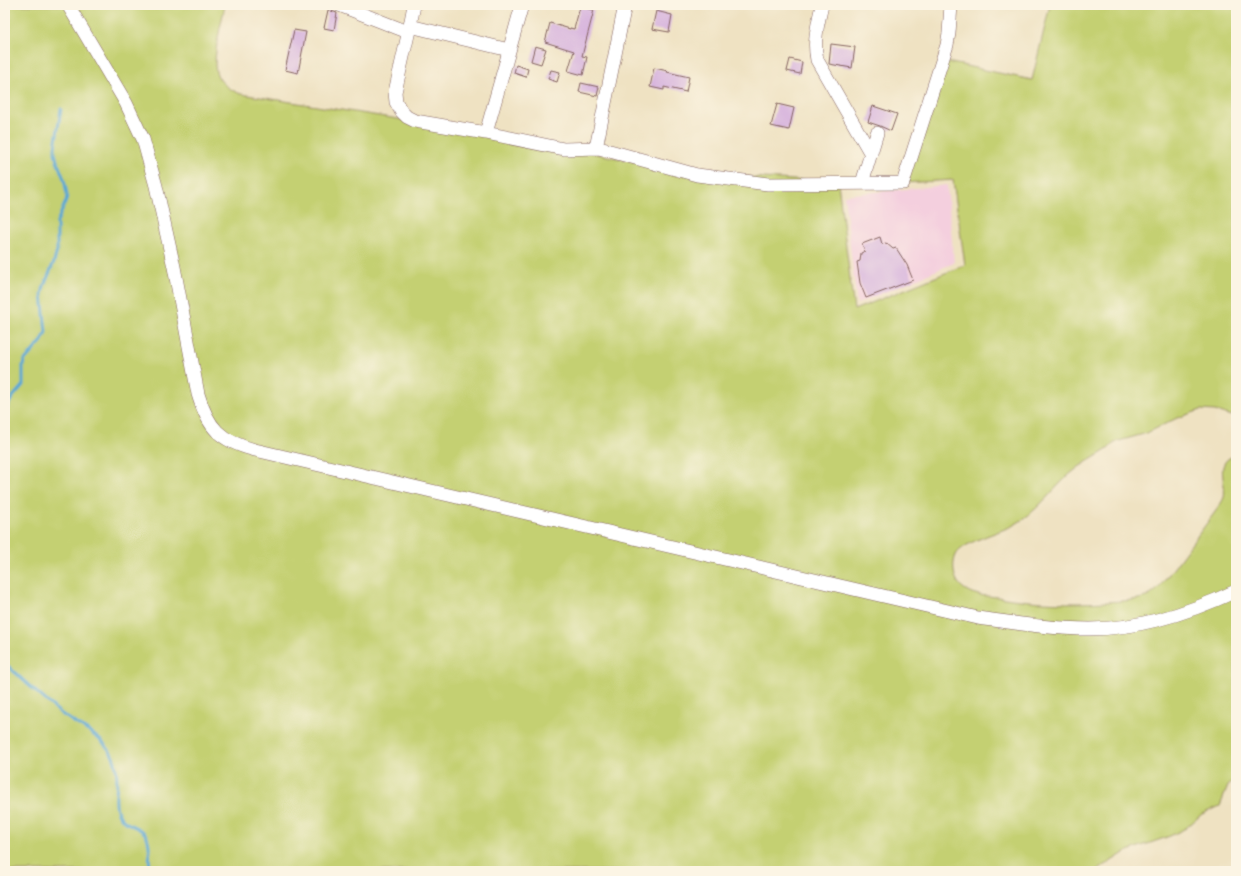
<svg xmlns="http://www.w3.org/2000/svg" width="1241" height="876" font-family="Alegreya,serif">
  <rect width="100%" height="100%" fill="#fcf5e5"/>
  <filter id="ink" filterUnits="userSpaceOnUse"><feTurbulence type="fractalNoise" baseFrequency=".025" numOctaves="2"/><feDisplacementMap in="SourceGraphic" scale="8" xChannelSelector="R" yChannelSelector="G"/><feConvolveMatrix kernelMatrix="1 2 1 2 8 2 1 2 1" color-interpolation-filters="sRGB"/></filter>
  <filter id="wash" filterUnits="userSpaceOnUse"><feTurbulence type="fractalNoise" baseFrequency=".012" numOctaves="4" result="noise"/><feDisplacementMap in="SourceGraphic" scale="16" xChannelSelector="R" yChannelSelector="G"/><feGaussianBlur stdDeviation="0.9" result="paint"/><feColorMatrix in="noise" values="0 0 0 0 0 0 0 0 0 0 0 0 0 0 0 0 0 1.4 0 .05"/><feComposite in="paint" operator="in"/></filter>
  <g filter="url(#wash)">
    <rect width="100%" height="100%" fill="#efe2c2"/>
    <path fill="#f4cfde" d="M947,185L954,263L857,304L844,195Z"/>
    <path fill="#c4d072" stroke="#87784e" d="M5,5H225C222,21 212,57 216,72C220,84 231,90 241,94L486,133L579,150L688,173L838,183L854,310L965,265L953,180L903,183L942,61L1032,80L1050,5H1236V417L1215,411L1201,410L1177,418L1147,433L1119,441L1113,444L1108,449C1096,457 1081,464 1070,474C1052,490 1036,513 1014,525C1001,532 962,542 956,555C951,567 954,583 966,590C975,596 988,596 998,597C1035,603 1069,604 1107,602C1120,601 1134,601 1146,597C1154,594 1159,588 1164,581L1218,508C1220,504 1223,501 1224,497C1227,481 1213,462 1236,455V779L1228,786L1220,806L1202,814L1186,828L1170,836L1136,848L1124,853L1096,871H5Z"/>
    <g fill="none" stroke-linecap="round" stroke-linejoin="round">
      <path stroke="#5ba8d4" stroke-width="3" d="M5,411L12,398L23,385V366L24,361L42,341L46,332L42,294L44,286L54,262L57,251V222L66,201L67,195L64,179L57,161L55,153V147L61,109
        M5,663C22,680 41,696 59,712C77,726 105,736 114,759C116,765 117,774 117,780C117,790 114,800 117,810C122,827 140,825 146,835C152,845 148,860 150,871"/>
    </g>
    <g id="blocks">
      <path fill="#d4afdd" d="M580,7L594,10L582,56L587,57L583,75L568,71L574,51L545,42L550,23L570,29V28L574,29Z
        M328,10L337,13L334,30L324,28Z
        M656,11L672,15L669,32L652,29Z
        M294,30L306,32L298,73L285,70Z
        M831,44L855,47L852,68L829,64Z
        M535,46L546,49L541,64L531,61Z
        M790,59L802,62L800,74L787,71Z
        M516,65L528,69L526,77L514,73Z
        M654,68L668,71L667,72L689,77L686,92L664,87V90L650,87Z
        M551,70L560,72L557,82L548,79Z
        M581,83L599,87L597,96L579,92Z
        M777,104L794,108L789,130L771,126Z
        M873,106L897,114L891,131L880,126L868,122Z
        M880,237L882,244L886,243L893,249L896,248L907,265L913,280L866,298L860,283L857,262L860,261L861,253L865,251L862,244Z"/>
    </g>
  </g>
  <g filter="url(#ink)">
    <use href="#blocks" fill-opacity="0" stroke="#846360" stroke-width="1"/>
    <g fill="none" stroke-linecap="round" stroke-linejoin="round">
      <defs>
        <path id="minor" d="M68,5L126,103L143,139L156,186L174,267L198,394C208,428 220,441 255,450L978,618C1015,623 1052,629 1090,629C1140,629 1191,612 1236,591
          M339,5L408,32
          M414,5L410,26L395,92L396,102L401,111L407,117L415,121L486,133L564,149L599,148L697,175L768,184L903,183L947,45L949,33L951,5
          M822,5C818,23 813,41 817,60L871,154
          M410,26L509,50
          M486,133L522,5
          M596,148L625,5
          M862,183L877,133"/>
      </defs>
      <use href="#minor" stroke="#846360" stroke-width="14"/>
      <use href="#minor" stroke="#fff" stroke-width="13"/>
    </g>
  </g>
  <rect width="1241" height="876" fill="none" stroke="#fcf5e5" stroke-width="20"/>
</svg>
